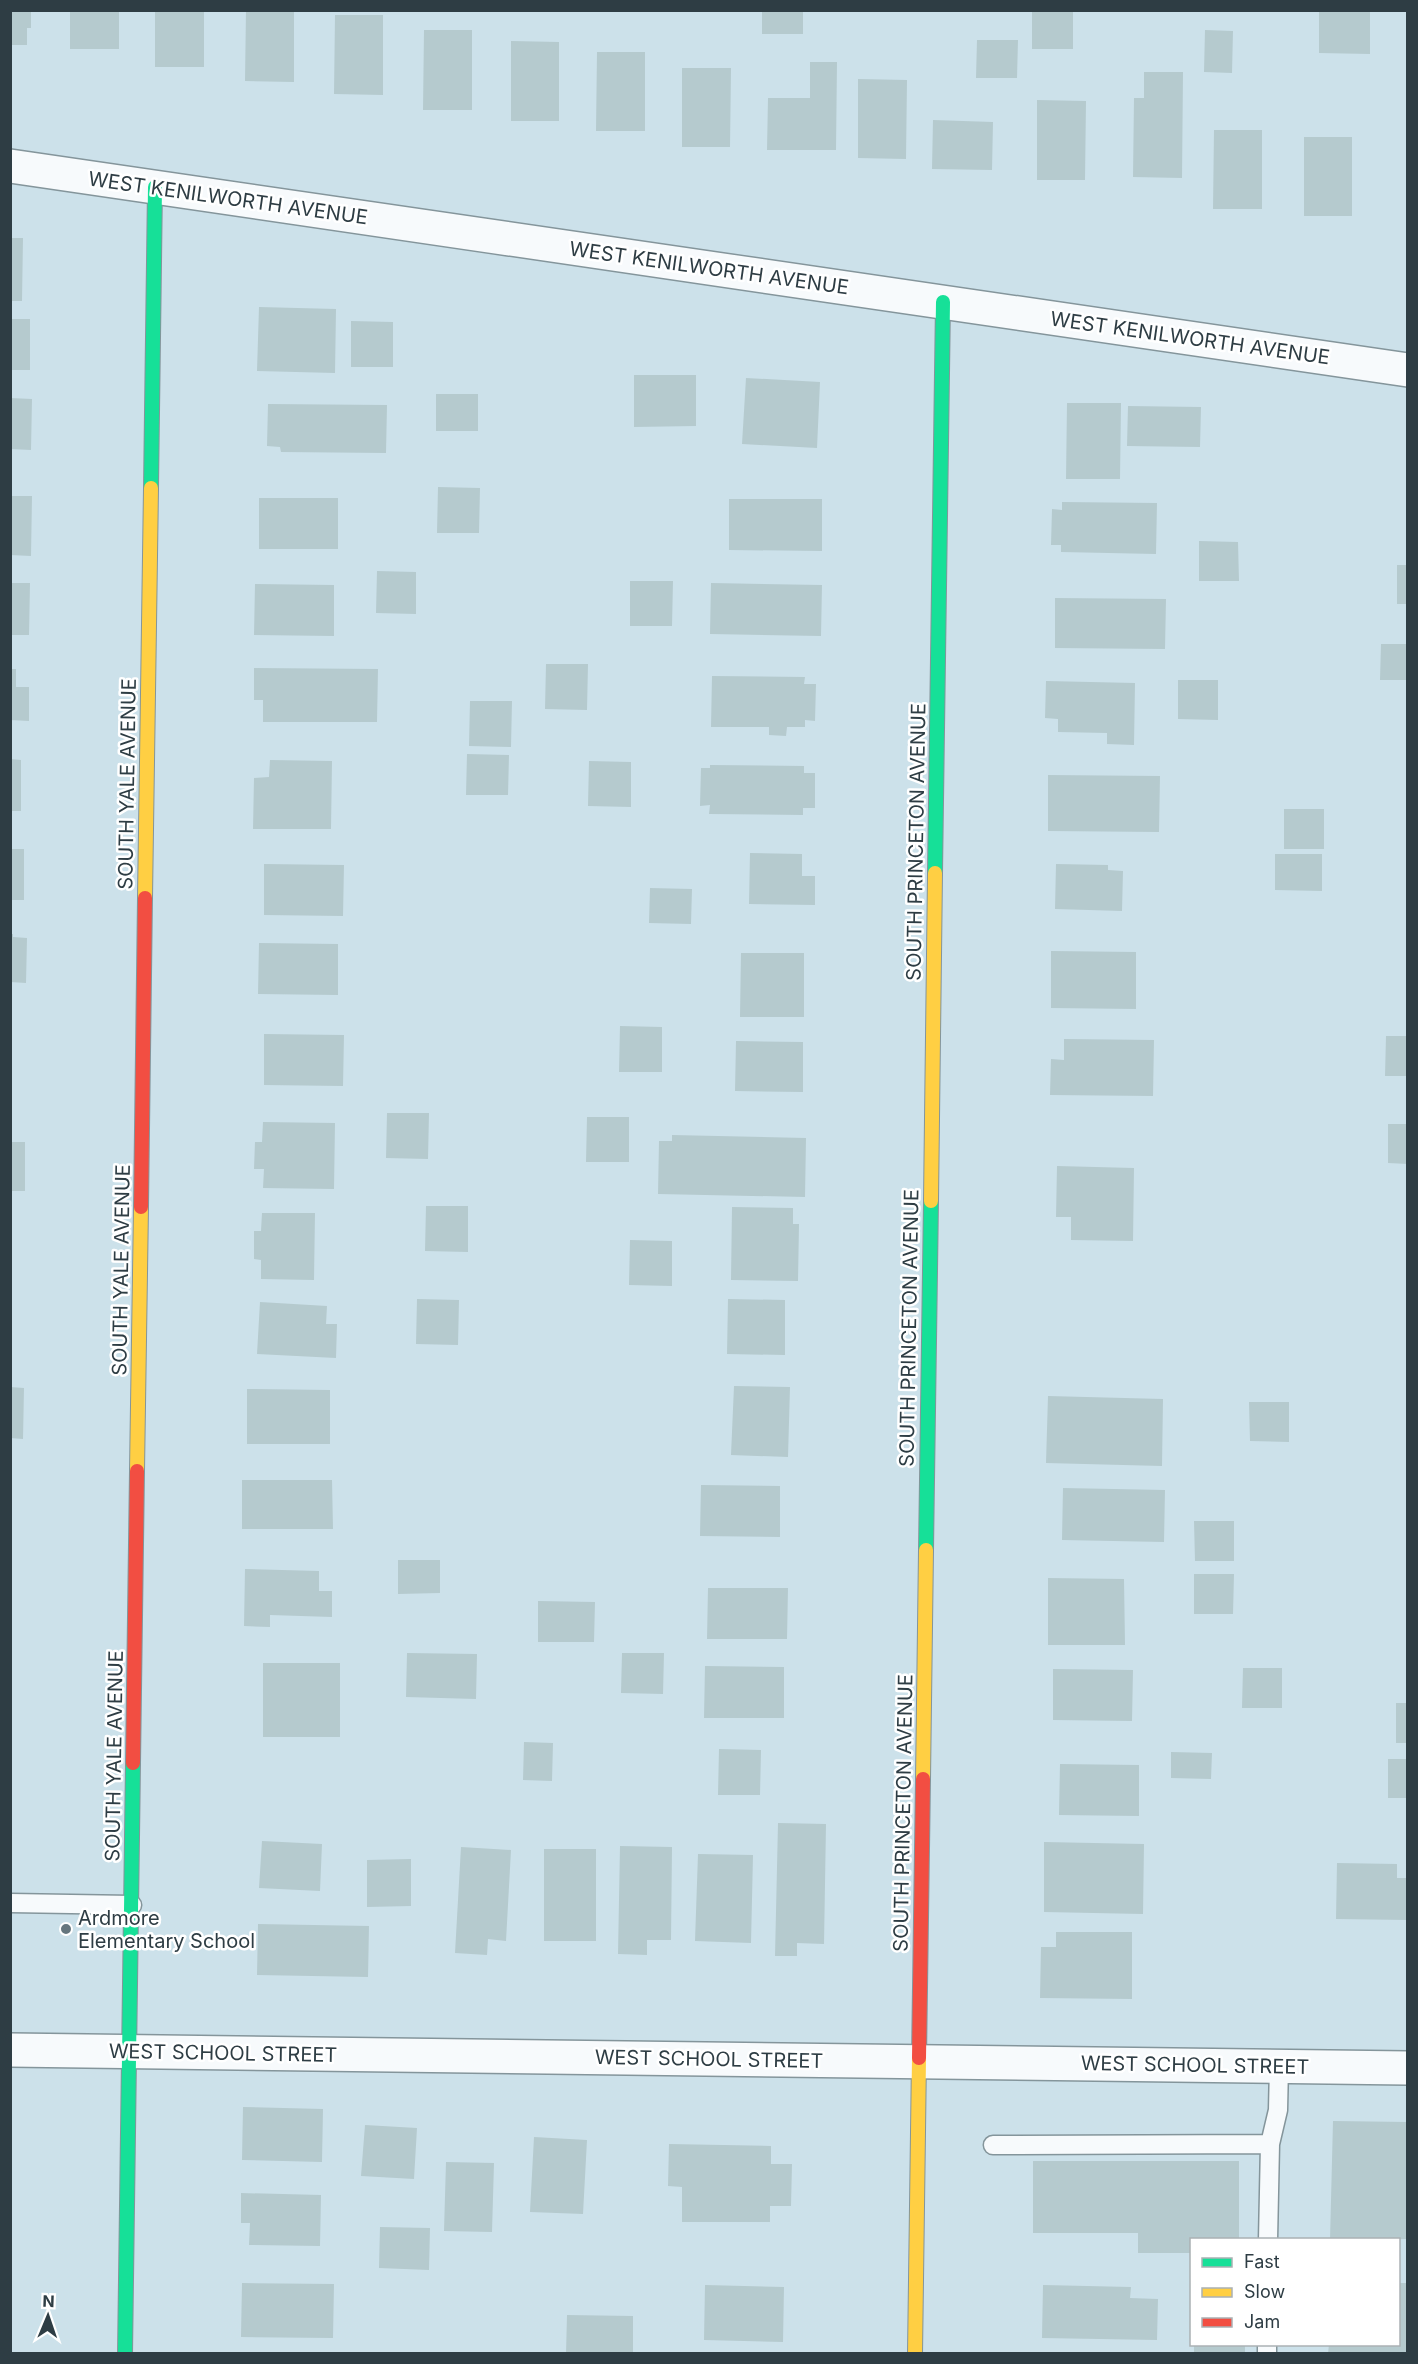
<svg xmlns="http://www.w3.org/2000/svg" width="1418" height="2364" font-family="Inter,sans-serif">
  <rect width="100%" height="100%" fill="#cce1ea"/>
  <path fill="#b5cace" d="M10,10H31V28H27V45H10Z
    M70,10H119V49H70Z
    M155,10H204V67H155Z
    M246,10H294V82L245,81Z
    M762,10H803V34H762Z
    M1319,10H1370V54L1319,53Z
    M1032,11H1073V49H1032Z
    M335,15H383V95L334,94Z
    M424,30H472V110H423Z
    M1205,30L1233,31L1232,73L1204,72Z
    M977,40H1018L1017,78H976Z
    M511,41L559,42V121H511Z
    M597,52H645V131H596Z
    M810,62H837L836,150H767L768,98H810Z
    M682,68H731L730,147H682Z
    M1144,72H1183L1182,178L1133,177L1134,98H1144Z
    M858,79L907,80L906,159L858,158Z
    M1037,100L1086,101L1085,180H1037Z
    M933,120L993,122L992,170L932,169Z
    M1214,130H1262V209H1213Z
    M1304,137H1352V216H1304Z
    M10,238H23L22,301H10Z
    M259,307L336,309L335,373L257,371Z
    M10,319H30V370H10Z
    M351,321L393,322V367H351Z
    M634,375H696V426L634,427Z
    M746,378L820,382L817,448L742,444Z
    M436,394H478V431H436Z
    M10,398L32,399L31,450L10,449Z
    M1067,403H1121L1120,479H1066Z
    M268,404L387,405L386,453L281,452L280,447L267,446Z
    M1128,406L1201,407L1200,447L1127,446Z
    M438,487L480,488L479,533H437Z
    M10,496H32L31,556L10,555Z
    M259,498H338V549H259Z
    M729,499H822V551L729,550Z
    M1062,502L1157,503L1156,554L1061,552V545H1051L1052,509L1062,510Z
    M1199,541L1238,542L1239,581H1199Z
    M1397,565H1408V604H1397Z
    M377,571L416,572V614L376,613Z
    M630,581H673L672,626H630Z
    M10,583H30L29,635H10Z
    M711,583L822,585L821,636L710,634Z
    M255,584L334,585V636L254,635Z
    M1055,598L1166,599L1165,649L1055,648Z
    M1381,644H1408V680H1380Z
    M546,664H588L587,710L545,709Z
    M254,668L378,669L377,722H263V700H254Z
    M10,669H16V687H29V721L10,720Z
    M712,676L805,677L804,684H816L815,721L805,720V727H787L786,736L769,735V727H711Z
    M1178,680H1218V720L1178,719Z
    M1046,681L1135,683L1134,745L1107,744V733L1058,732V719L1045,718Z
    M470,701H512L511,747L469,746Z
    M467,754L509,755L508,795H466Z
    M10,759L21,760V811H10Z
    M270,760L332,761L331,829H253L254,778L269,777Z
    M589,761L631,762V807L588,806Z
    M710,765L804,766V773H815V808H803V815L709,814L710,805L700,806L701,768H710Z
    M1048,775L1160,776L1159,832L1048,831Z
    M1284,809H1324V849H1284Z
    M10,849H24V900H10Z
    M750,853L802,854V876H815V905L749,904Z
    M1275,854H1322V891L1275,890Z
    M264,864L344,865L343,916L264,915Z
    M1056,864L1108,865V870L1123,871L1122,911L1055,909Z
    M650,888L692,889L691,924L649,923Z
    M10,934H13V937L27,938L26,983L10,982Z
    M259,943L338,944V995L258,994Z
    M1051,951L1136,952V1009L1051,1008Z
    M741,953H804V1017H740Z
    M620,1026L662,1027V1072H619Z
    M264,1034L344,1035L343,1086L264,1085Z
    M1386,1036H1408V1076H1385Z
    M1064,1039L1154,1040L1153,1096L1050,1095L1051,1059L1064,1060Z
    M736,1041L803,1042V1092L735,1091Z
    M387,1113H429L428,1159L386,1158Z
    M587,1117H629V1162H586Z
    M263,1122L335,1123L334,1189L263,1188L264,1169H254L255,1142H262Z
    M1388,1124H1408V1164L1388,1163Z
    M672,1135L806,1138L805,1197L658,1194L659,1141H672Z
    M10,1142H25V1191H10Z
    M1057,1166L1134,1168L1133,1241L1071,1240V1217H1056Z
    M426,1206H468V1252L425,1251Z
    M732,1207L793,1208V1224H799L798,1281L731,1280Z
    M262,1213H315L314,1280L261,1279V1260L254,1259V1231H261Z
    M630,1240L672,1241V1286L629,1285Z
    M417,1299L459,1300L458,1345L416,1344Z
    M728,1299L785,1300V1355L727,1354Z
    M260,1302L327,1306L326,1324H337L336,1358L257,1354Z
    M734,1386L790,1387L788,1457L731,1455Z
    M10,1387L24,1388L23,1439L10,1438Z
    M247,1389L330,1390V1444H247Z
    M1048,1396L1163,1399L1162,1466L1046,1463Z
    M1249,1402H1289V1442L1250,1441Z
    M242,1480H332L333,1529H242Z
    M701,1485L780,1486V1537L700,1536Z
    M1063,1488L1165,1490L1164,1542L1062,1540Z
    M1194,1521H1234V1561H1195Z
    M398,1560H440V1593L398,1594Z
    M245,1569L319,1571V1591H332V1617L270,1615V1627L244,1626Z
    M1194,1574H1234L1233,1614H1194Z
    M1048,1578L1124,1579L1125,1645H1048Z
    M708,1588H788L787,1639H707Z
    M538,1601L595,1602L594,1642H538Z
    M407,1653L477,1654L476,1699L406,1697Z
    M622,1653H664L663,1694L621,1693Z
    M263,1663H340V1737H263Z
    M705,1666L784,1667V1718H704Z
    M1243,1668H1282V1708H1242Z
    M1053,1669L1133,1670L1132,1721L1053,1720Z
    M1396,1703H1408V1743H1396Z
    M524,1742L553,1743L552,1781L523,1780Z
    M719,1749L761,1750L760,1795H718Z
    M1171,1752L1212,1753L1211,1779L1171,1778Z
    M1388,1759H1408V1798H1388Z
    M1060,1764L1139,1765V1816L1059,1815Z
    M778,1823L826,1824L824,1944L797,1943V1956H775Z
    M262,1841L322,1844L320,1891L259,1888Z
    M1044,1842L1144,1844L1143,1914L1044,1912Z
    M620,1846L672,1847L671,1940H647V1955L618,1954Z
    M461,1847L511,1850L506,1941L488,1939L487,1955L455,1953Z
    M544,1849H596V1941H544Z
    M698,1854L753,1855L751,1943L695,1941Z
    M411,1859V1906L367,1907V1860Z
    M1337,1863L1397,1864V1878H1408V1920L1336,1919Z
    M258,1924L369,1926L368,1977L257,1975Z
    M1056,1932H1132V1999L1040,1998L1041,1947H1056Z
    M243,2107L323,2109L322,2162L242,2160Z
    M1333,2121L1408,2122V2239L1330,2240Z
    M365,2125L417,2128L414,2179L361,2176Z
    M534,2137L587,2140L583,2214L530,2212Z
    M669,2144L771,2146V2164H792L791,2206H770V2222H682V2187L668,2186Z
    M1033,2161H1239V2240H1192V2253H1138V2233H1033Z
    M446,2162L494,2163L492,2232L444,2231Z
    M241,2193L321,2195L320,2246L249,2245L250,2223H241Z
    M380,2227L430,2228L429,2270L379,2268Z
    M242,2283L334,2284L333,2338L241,2337Z
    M1398,2283H1408V2354H1328L1329,2344H1398Z
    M705,2285L784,2287L783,2342L704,2340Z
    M1043,2285L1131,2287L1130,2298L1158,2299L1157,2340L1042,2338Z
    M567,2315L633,2316V2354H566Z
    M1194,2344H1245V2354H1194Z"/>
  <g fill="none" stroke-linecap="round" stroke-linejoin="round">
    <defs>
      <path id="lane" d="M10,1903L132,1905
        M993,2145L1270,2144
        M1268,2240L1270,2144L1278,2110L1279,2066
        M1267,2354V2344"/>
      <path id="street" d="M10,166L1408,370
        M10,2050L1408,2068"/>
      <path id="fast" d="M151,488L155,187
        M935,873L943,302
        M926,1550L931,1201
        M125,2354L133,1763"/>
      <path id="slow" d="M145,898L151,488
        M931,1201L935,873
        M137,1471L141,1207
        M923,1779L926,1550
        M915,2354L919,2058"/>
      <path id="jam" d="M141,1207L145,898
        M133,1763L137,1471
        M919,2058L923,1779"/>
    </defs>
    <use href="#lane" stroke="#84959b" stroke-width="21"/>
    <use href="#street" stroke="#84959b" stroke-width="36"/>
    <use href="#fast" stroke="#84959b" stroke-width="16"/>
    <use href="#slow" stroke="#84959b" stroke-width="16"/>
    <use href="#jam" stroke="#84959b" stroke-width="16"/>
    <use href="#lane" stroke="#f7fafc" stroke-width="18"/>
    <use href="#street" stroke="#f7fafc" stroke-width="33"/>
    <use href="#fast" stroke="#16e098" stroke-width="14"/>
    <use href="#slow" stroke="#ffcf43" stroke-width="14"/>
    <use href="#jam" stroke="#f24e42" stroke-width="14"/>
  </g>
  <circle fill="#65767e" stroke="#fff" stroke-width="2" cx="66" cy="1929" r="6"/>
  <g text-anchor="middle" stroke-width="5" stroke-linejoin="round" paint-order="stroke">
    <g font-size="20" fill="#2e3d44" stroke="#fff">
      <text transform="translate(228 198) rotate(8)" y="7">WEST KENILWORTH AVENUE</text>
      <text transform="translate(709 268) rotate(8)" y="7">WEST KENILWORTH AVENUE</text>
      <text transform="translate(1190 338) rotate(8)" y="7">WEST KENILWORTH AVENUE</text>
      <text transform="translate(127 784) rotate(-89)" y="7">SOUTH YALE AVENUE</text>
      <text transform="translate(916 842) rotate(-89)" y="7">SOUTH PRINCETON AVENUE</text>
      <text transform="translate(121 1270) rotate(-89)" y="7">SOUTH YALE AVENUE</text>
      <text transform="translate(909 1328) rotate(-89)" y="7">SOUTH PRINCETON AVENUE</text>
      <text transform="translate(114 1756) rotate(-89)" y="7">SOUTH YALE AVENUE</text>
      <text transform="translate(903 1813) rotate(-89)" y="7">SOUTH PRINCETON AVENUE</text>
      <text transform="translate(223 2053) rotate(1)" y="7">WEST SCHOOL STREET</text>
      <text transform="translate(709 2059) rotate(1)" y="7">WEST SCHOOL STREET</text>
      <text transform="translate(1195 2065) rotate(1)" y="7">WEST SCHOOL STREET</text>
    </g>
    <g font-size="20" fill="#2e3d44" stroke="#fff" text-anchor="start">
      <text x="78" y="1925">Ardmore<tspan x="78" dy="23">Elementary School</tspan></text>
    </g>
  </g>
  <rect width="1418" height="2364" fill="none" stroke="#2e3d44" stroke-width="24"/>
  <rect x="1190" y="2238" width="210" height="108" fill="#ffffff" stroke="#abb1b4" stroke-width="1.5"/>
  <rect x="1202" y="2258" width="30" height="9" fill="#16e098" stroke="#abb1b4" stroke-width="1.5"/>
  <text x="1244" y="2268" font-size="18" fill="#2e3d44">Fast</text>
  <rect x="1202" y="2288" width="30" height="9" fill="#ffcf43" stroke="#abb1b4" stroke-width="1.5"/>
  <text x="1244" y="2298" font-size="18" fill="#2e3d44">Slow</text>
  <rect x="1202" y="2318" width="30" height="9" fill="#f24e42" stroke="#abb1b4" stroke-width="1.5"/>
  <text x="1244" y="2328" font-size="18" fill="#2e3d44">Jam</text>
  <g transform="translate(48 2316) rotate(2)" stroke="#ffffff" stroke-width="4.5" paint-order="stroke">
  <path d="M0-4.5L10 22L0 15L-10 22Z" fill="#2e3d44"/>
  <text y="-9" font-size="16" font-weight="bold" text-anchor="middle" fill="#2e3d44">N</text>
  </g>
</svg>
